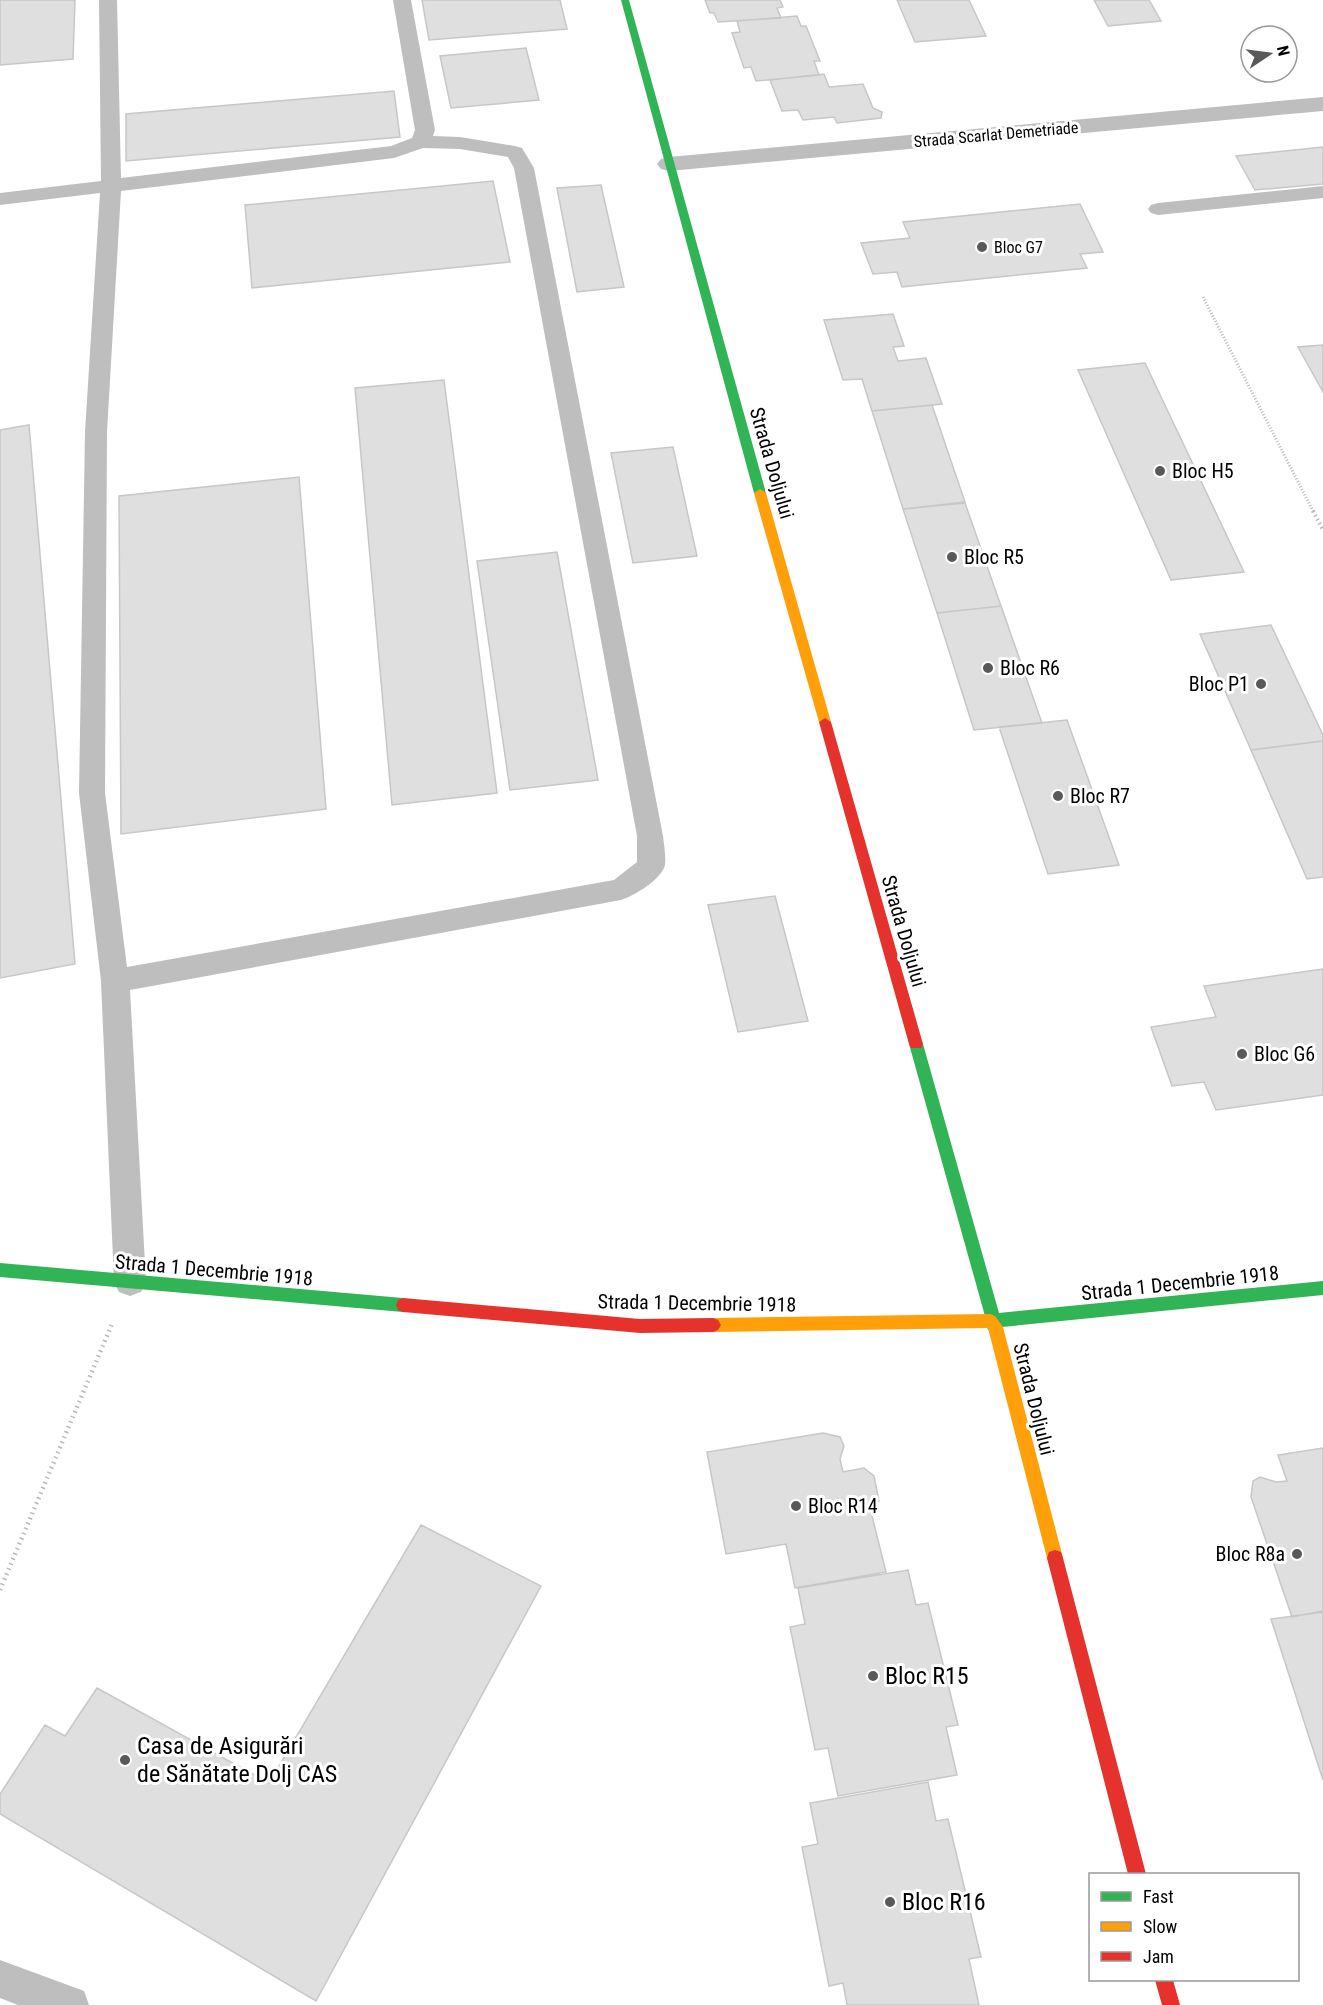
<svg xmlns="http://www.w3.org/2000/svg" width="1323" height="2005" font-family="'Roboto Condensed',sans-serif">
  <rect width="100%" height="100%" fill="#fff"/>
  <path fill="#dfdfdf" stroke="#c7c7c7" stroke-width="1.5" d="M0,0H75L73,59L0,65Z
    M422,0H560L567,29L429,40Z
    M705,0H780L783,7L777,8L781,18L718,22L714,13H710Z
    M897,0H969L986,36L915,42Z
    M1094,0H1149L1161,21L1108,26Z
    M797,16L801,26H806L820,61H814L819,75L756,81L751,67L744,68L732,33L740,32L737,21Z
    M526,48L539,100L451,108L440,56Z
    M824,74L829,87L863,84L873,108L882,112L881,118L837,123L834,117L803,120L798,110L782,111L770,80Z
    M394,91L400,137L126,161V114Z
    M1323,147V184L1255,190L1236,156Z
    M493,181L510,262L252,288L245,205Z
    M601,185L624,287L577,292L557,188Z
    M1080,204L1103,252L1080,254L1087,268L902,287L897,272L873,274L861,243L910,238L903,222Z
    M893,314L904,346L893,347L898,361L926,358L942,404L872,411L862,379L843,380L824,320Z
    M1323,345V392L1298,347Z
    M1145,363L1244,572L1171,580L1078,370Z
    M444,380L497,793L392,805L355,388Z
    M932,405L965,502L903,509L872,411Z
    M29,425L75,964L0,978V430Z
    M673,447L697,556L633,563L611,453Z
    M299,477L326,809L121,834L119,496Z
    M965,503L1001,606L937,613L903,509Z
    M557,552L598,780L510,790L477,561Z
    M1001,606L1042,723L974,730L937,613Z
    M1271,625L1323,735V741L1251,750L1200,634Z
    M1067,720L1119,865L1048,874L999,727Z
    M1323,741V877L1307,879L1251,750Z
    M775,896L808,1021L738,1032L708,905Z
    M1323,969V1095L1216,1110L1204,1082L1172,1086L1151,1027L1216,1017L1204,986Z
    M823,1433L840,1437L844,1446L840,1459L843,1472L864,1468L874,1476L879,1501L871,1512L886,1572L795,1588L786,1544L726,1554L707,1452Z
    M1323,1448V1611L1292,1617L1251,1497L1253,1481L1260,1477L1276,1482L1287,1481L1278,1455Z
    M421,1525L541,1586L316,2001L0,1814V1794L45,1725L65,1736L97,1688L269,1783Z
    M908,1570L916,1605L928,1603L958,1725L946,1727L957,1775L838,1796L828,1748L815,1750L790,1627L805,1624L798,1588Z
    M1323,1612V1780L1271,1619Z
    M928,1782L936,1821L948,1819L981,1957L969,1959L979,2005H847L843,1983L829,1986L802,1847L818,1844L810,1803Z"/>
  <g fill="none" stroke-linecap="round" stroke-linejoin="round">
    <path stroke="#b9b9b9" stroke-width="3" stroke-dasharray="1 2" stroke-linecap="butt" d="M1203,297L1314,513"/>
    <path stroke="#b9b9b9" stroke-width="4" stroke-dasharray="1.5 3" stroke-linecap="butt" d="M1313,511L1323,530"/>
    <path stroke="#b9b9b9" stroke-width="4.5" stroke-dasharray="1.5 4" stroke-linecap="butt" d="M0,1590L112,1324"/>
    <path fill="#bebebe" fill-rule="evenodd" d="M99,0H117L121,178L391,146L412,138L415,130L393,0H411L435,130L433,136L460,137L515,146L522,148L534,168L663,836C664,845 666,856 665,865C662,879 634,896 621,900L130,990L146,1282L141,1292L130,1296L119,1292L114,1282L101,981L79,793L85,432L100,193L0,205V193L101,181ZM423,148L460,149L508,157L514,168L637,836V862L614,880L127,967L105,793L107,432L121,191L394,158Z
      M1323,186V198L1158,215L1151,213L1148,209L1151,205L1158,203Z
      M0,1960L84,1991L89,2005H18L0,1998Z"/>
    <path fill="#bebebe" fill-rule="evenodd" d="M1323,97V111L669,171L661,169L657,164L661,159L669,157Z"/>
    <path fill="#30b455" fill-rule="evenodd" d="M621,0H629L766,493L764,496L760,497L754,493Z
      M916,1038L921,1040L923,1044L999,1313L1323,1281V1295L1002,1327L1000,1332L995,1334L990,1332L982,1321L985,1316L909,1044L911,1040Z
      M0,1263L403,1298L408,1300L410,1305L408,1310L403,1312L0,1277Z"/>
    <path fill="#ff9f0a" fill-rule="evenodd" d="M760,489L766,493L831,722L825,726L819,722L754,493Z
      M990,1314L995,1316L1003,1327L1063,1558L1061,1564L1055,1566L1049,1564L1047,1558L988,1328L713,1332L708,1330L705,1325L708,1320L713,1318Z"/>
    <path fill="#e5322d" fill-rule="evenodd" d="M825,718L831,722L923,1044L921,1048H911L909,1044L819,722Z
      M403,1298L640,1319L713,1318L718,1320L721,1325L718,1330L713,1332L640,1333L403,1312L398,1310L396,1305L398,1300Z
      M1055,1550L1061,1552L1063,1558L1146,1874H1128L1047,1558L1049,1552Z
      M1155,1980H1173L1180,2005H1162Z"/>
  </g>
  <g fill="#595959" stroke="#fff" stroke-width="2">
    <circle cx="982" cy="247" r="6"/>
    <circle cx="1160" cy="471" r="6"/>
    <circle cx="952" cy="557" r="6"/>
    <circle cx="988" cy="668" r="6"/>
    <circle cx="1261" cy="684" r="6"/>
    <circle cx="1058" cy="796" r="6"/>
    <circle cx="1242" cy="1054" r="6"/>
    <circle cx="796" cy="1506" r="6"/>
    <circle cx="1297" cy="1554" r="6"/>
    <circle cx="873" cy="1676" r="6"/>
    <circle cx="125" cy="1760" r="6"/>
    <circle cx="890" cy="1902" r="6"/>
  </g>
  <g text-anchor="middle" stroke-width="6" stroke-linejoin="round" paint-order="stroke">
    <g font-size="16" fill="#000" stroke="#fff">
      <text transform="translate(996 134) rotate(-5)" y="6">Strada Scarlat Demetriade</text>
    </g>
    <g font-size="16" fill="#000" stroke="#fff" text-anchor="start">
      <text x="994" y="253">Bloc G7</text>
    </g>
    <g font-size="20" fill="#000" stroke="#fff">
      <text transform="translate(772 463) rotate(74)" y="7">Strada Doljului</text>
      <text transform="translate(904 931) rotate(74)" y="7">Strada Doljului</text>
      <text transform="translate(214 1270) rotate(5)" y="7">Strada 1 Decembrie 1918</text>
      <text transform="translate(1180 1283) rotate(-6)" y="7">Strada 1 Decembrie 1918</text>
      <text transform="translate(697 1303) rotate(1)" y="7">Strada 1 Decembrie 1918</text>
      <text transform="translate(1034 1399) rotate(76)" y="7">Strada Doljului</text>
    </g>
    <g font-size="20" fill="#000" stroke="#fff" text-anchor="start">
      <text x="1172" y="478">Bloc H5</text>
      <text x="964" y="564">Bloc R5</text>
      <text x="1000" y="675">Bloc R6</text>
      <text x="1249" y="691" text-anchor="end">Bloc P1</text>
      <text x="1070" y="803">Bloc R7</text>
      <text x="1254" y="1061">Bloc G6</text>
      <text x="808" y="1513">Bloc R14</text>
      <text x="1285" y="1561" text-anchor="end">Bloc R8a</text>
    </g>
    <g font-size="24" fill="#000" stroke="#fff" text-anchor="start">
      <text x="885" y="1684">Bloc R15</text>
      <text x="137" y="1754">Casa de Asigurări<tspan x="137" dy="28">de Sănătate Dolj CAS</tspan></text>
      <text x="902" y="1910">Bloc R16</text>
    </g>
  </g>
  <rect x="1089" y="1873" width="210" height="108" fill="#ffffff" stroke="#999999" stroke-width="1.5"/>
  <rect x="1101" y="1892" width="30" height="9" fill="#30b455" stroke="#999999" stroke-width="1.5"/>
  <text x="1143" y="1903" font-size="18" fill="#000000">Fast</text>
  <rect x="1101" y="1922" width="30" height="9" fill="#ff9f0a" stroke="#999999" stroke-width="1.5"/>
  <text x="1143" y="1933" font-size="18" fill="#000000">Slow</text>
  <rect x="1101" y="1952" width="30" height="9" fill="#e5322d" stroke="#999999" stroke-width="1.5"/>
  <text x="1143" y="1963" font-size="18" fill="#000000">Jam</text>
  <g transform="translate(1269 54) rotate(77)"><circle r="28" fill="#ffffff" stroke="#999999" stroke-width="1.5"/>
  <path d="M0-4.5L10 22L0 15L-10 22Z" fill="#595959"/>
  <text y="-9" font-size="16" font-weight="bold" text-anchor="middle" fill="#000000">N</text>
  </g>
</svg>
